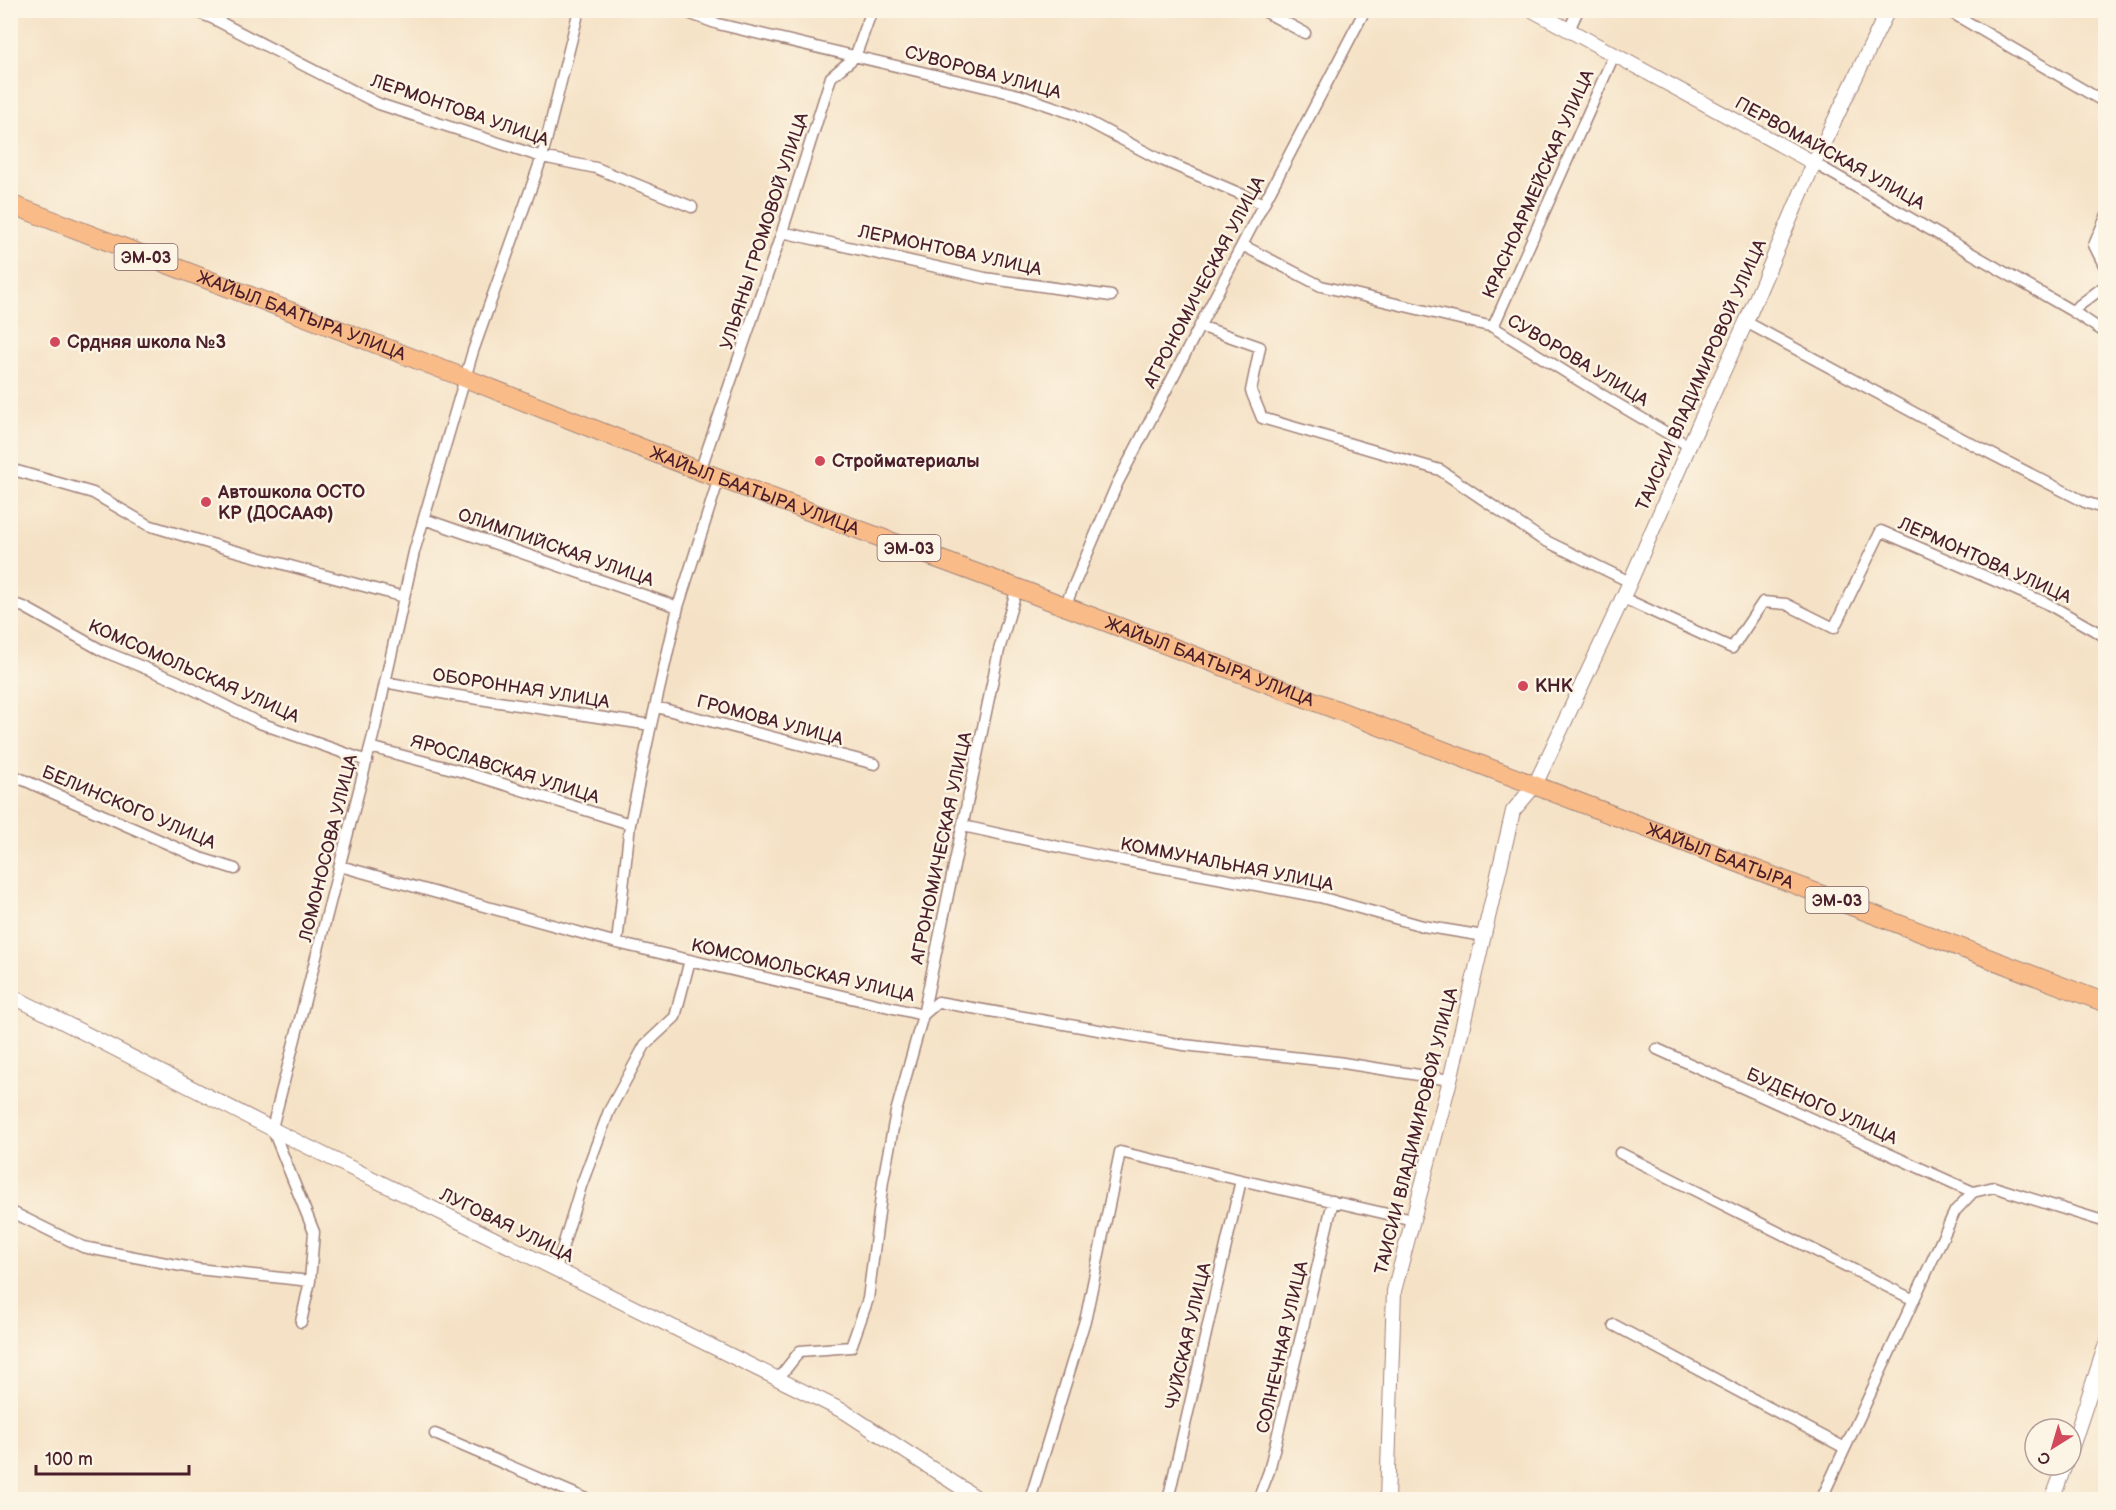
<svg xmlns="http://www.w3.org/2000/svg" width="2116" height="1510" font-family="'Balsamiq Sans',sans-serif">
  <rect width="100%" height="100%" fill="#fcf5e5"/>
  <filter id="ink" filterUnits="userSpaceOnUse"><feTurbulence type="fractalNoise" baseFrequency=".0167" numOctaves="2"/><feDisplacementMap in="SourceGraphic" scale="12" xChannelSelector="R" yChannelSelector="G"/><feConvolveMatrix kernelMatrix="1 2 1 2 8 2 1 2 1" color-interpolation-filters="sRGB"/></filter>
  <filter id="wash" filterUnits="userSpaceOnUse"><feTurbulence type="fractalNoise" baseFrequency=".008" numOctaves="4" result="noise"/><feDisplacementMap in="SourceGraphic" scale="24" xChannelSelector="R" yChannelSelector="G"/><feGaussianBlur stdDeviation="1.35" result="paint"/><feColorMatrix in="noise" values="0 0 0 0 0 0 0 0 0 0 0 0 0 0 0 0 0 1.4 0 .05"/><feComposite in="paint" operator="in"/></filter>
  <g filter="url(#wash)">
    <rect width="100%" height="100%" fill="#f5e2c6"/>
  </g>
  <g filter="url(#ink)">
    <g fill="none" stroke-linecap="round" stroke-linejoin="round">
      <defs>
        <path id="minor" d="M192,10L212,18L379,104L542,157L596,168L692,207
          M680,10L718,24L1019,95L1074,114L1155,157L1264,204
          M1262,10L1305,33
          M1947,10L2106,103
          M1569,30L1578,10
          M1814,163L2072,311L2106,333
          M2106,217L2094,245L2106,269
          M782,232L985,278L1111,296
          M1242,245L1321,286L1493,327L1604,396L1689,446
          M2072,311L2106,285
          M1746,322L1970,443L2085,502L2106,509
          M1200,326L1260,347L1251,391L1262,418L1440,470L1540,538L1630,582
          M1493,327L1614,55
          M10,469L93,493L148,525L228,549L404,597
          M700,471L782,232L831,77L855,57L872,10
          M424,519L678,607
          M1623,598L1732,648L1763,602L1786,604L1834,628L1881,531L2046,603L2106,637
          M10,603L24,607L103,651L177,681L257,722L367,761
          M1065,606L1117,484L1365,10
          M385,682L452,695L651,725
          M656,707L875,764
          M370,747L471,774L630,824
          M10,774L200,858L235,869
          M963,826L1105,857L1320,897L1423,926L1484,936
          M340,866L617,943L923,1015L938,1002L1184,1045L1337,1062L1450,1080
          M617,943L630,824L651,725L678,607L719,478
          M1657,1049L1973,1192
          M1620,1153L1914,1300
          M10,1211L83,1247L197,1269L310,1281
          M556,1269L581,1186L609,1111L645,1045L675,1017L690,960
          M301,1322L310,1281L314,1232L272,1128L375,728L414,552L473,351L542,157L579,10
          M1614,1325L1845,1448
          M778,1379L800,1351L851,1347L868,1299L883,1181L896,1112L923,1015L999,650L1017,588
          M435,1434L589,1500
          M1030,1500L1086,1317L1120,1152L1413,1220
          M1168,1500L1241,1180
          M1258,1500L1269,1471L1333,1201
          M1821,1500L1955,1211L1973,1192L1994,1187L2106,1222"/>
        <path id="tertiary" d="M1532,10L1814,163
          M10,995L284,1135L845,1412L980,1500
          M2071,1450L2106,1344
          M1387,1500L1394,1291L1450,1080L1513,811L1535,785L1630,582L1689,446L1746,322L1814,163L1888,10
          M2052,1500L2065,1465"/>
        <g id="trunk">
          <path id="s1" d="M10,204L465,378L700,471L1017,588L2106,1003"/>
        </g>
      </defs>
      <use href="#minor" stroke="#a08078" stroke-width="13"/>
      <use href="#tertiary" stroke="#a08078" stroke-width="16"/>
      <use href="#trunk" stroke="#a08078" stroke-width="20"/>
      <use href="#minor" stroke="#fff" stroke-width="10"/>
      <use href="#tertiary" stroke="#fff" stroke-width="14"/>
      <use href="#trunk" stroke="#f9bc89" stroke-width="18"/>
    </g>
  </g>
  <g fill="#d1495b" stroke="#fcf5e5" stroke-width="2">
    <circle cx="55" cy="342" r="6"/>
    <circle cx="820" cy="461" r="6"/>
    <circle cx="206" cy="502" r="6"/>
    <circle cx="1523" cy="686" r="6"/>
  </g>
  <g text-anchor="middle" stroke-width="5" stroke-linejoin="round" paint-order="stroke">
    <g fill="#fcf5e5" stroke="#7f5f63" stroke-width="1.5">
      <rect x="114.5" y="244" width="63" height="26" rx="4.5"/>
      <rect x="877.5" y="535" width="63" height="26" rx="4.5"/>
      <rect x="1805.5" y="887" width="63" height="26" rx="4.5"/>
    </g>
    <g font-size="16" font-weight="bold" fill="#4a1f2b">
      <text x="146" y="263">ЭМ-03</text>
      <text x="909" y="554">ЭМ-03</text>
      <text x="1837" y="906">ЭМ-03</text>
    </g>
    <g font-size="18" fill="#4a1f2b" stroke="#fcf5e5">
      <text transform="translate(983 72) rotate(15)" y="6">СУВОРОВА УЛИЦА</text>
      <text transform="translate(460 110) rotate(19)" y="6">ЛЕРМОНТОВА УЛИЦА</text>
      <text transform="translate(1830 153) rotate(29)" y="6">ПЕРВОМАЙСКАЯ УЛИЦА</text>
      <text transform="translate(1538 184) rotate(-66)" y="6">КРАСНОАРМЕЙСКАЯ УЛИЦА</text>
      <text transform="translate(764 231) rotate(-72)" y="6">УЛЬЯНЫ ГРОМОВОЙ УЛИЦА</text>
      <text transform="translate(950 250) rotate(12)" y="6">ЛЕРМОНТОВА УЛИЦА</text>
      <text transform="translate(1204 282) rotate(-62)" y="6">АГРОНОМИЧЕСКАЯ УЛИЦА</text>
      <text dy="6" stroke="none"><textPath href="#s1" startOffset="312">ЖАЙЫЛ БААТЫРА УЛИЦА</textPath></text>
      <text transform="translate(1578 360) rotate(31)" y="6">СУВОРОВА УЛИЦА</text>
      <text transform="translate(1701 375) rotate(-66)" y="6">ТАИСИИ ВЛАДИМИРОВОЙ УЛИЦА</text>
      <text dy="6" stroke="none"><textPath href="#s1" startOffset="798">ЖАЙЫЛ БААТЫРА УЛИЦА</textPath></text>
      <text transform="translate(556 547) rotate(19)" y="6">ОЛИМПИЙСКАЯ УЛИЦА</text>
      <text transform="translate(1985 560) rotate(24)" y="6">ЛЕРМОНТОВА УЛИЦА</text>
      <text dy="6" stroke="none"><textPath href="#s1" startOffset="1284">ЖАЙЫЛ БААТЫРА УЛИЦА</textPath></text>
      <text transform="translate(194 671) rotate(24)" y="6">КОМСОМОЛЬСКАЯ УЛИЦА</text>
      <text transform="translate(521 688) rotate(9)" y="6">ОБОРОННАЯ УЛИЦА</text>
      <text transform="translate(770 720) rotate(15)" y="6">ГРОМОВА УЛИЦА</text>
      <text transform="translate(505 769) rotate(17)" y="6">ЯРОСЛАВСКАЯ УЛИЦА</text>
      <text transform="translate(129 807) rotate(23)" y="6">БЕЛИНСКОГО УЛИЦА</text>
      <text transform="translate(328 848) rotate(-76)" y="6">ЛОМОНОСОВА УЛИЦА</text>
      <text transform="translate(941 848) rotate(-78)" y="6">АГРОНОМИЧЕСКАЯ УЛИЦА</text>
      <text dy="6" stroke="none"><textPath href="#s1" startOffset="1830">ЖАЙЫЛ БААТЫРА</textPath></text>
      <text transform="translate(1227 864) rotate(11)" y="6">КОММУНАЛЬНАЯ УЛИЦА</text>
      <text transform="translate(803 970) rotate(13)" y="6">КОМСОМОЛЬСКАЯ УЛИЦА</text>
      <text transform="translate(1822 1106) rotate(24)" y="6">БУДЕНОГО УЛИЦА</text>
      <text transform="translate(1416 1131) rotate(-76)" y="6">ТАИСИИ ВЛАДИМИРОВОЙ УЛИЦА</text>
      <text transform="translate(507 1225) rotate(26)" y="6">ЛУГОВАЯ УЛИЦА</text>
      <text transform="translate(1188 1336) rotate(-77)" y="6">ЧУЙСКАЯ УЛИЦА</text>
      <text transform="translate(1282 1347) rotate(-77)" y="6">СОЛНЕЧНАЯ УЛИЦА</text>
    </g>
    <g font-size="18" font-weight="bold" fill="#4a1f2b" stroke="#fcf5e5" text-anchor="start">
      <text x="67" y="348">Срдняя школа №3</text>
      <text x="832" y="467">Стройматериалы</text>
      <text x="218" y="498">Автошкола ОСТО<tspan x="218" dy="21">КР (ДОСААФ)</tspan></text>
      <text x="1535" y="692">КНК</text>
    </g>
  </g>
  <rect width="2116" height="1510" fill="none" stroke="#fcf5e5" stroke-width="36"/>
  <g transform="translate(2053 1447) rotate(217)"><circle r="28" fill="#fcf5e5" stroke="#b59f9b" stroke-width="1.5"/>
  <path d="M0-4.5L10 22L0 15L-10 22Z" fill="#d1495b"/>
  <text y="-9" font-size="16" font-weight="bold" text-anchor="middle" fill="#4a1f2b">С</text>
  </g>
  <path d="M36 1465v9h153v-9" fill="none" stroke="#4a1f2b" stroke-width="3"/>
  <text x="45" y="1465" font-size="18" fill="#4a1f2b" stroke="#fcf5e5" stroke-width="4.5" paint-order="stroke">100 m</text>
</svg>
